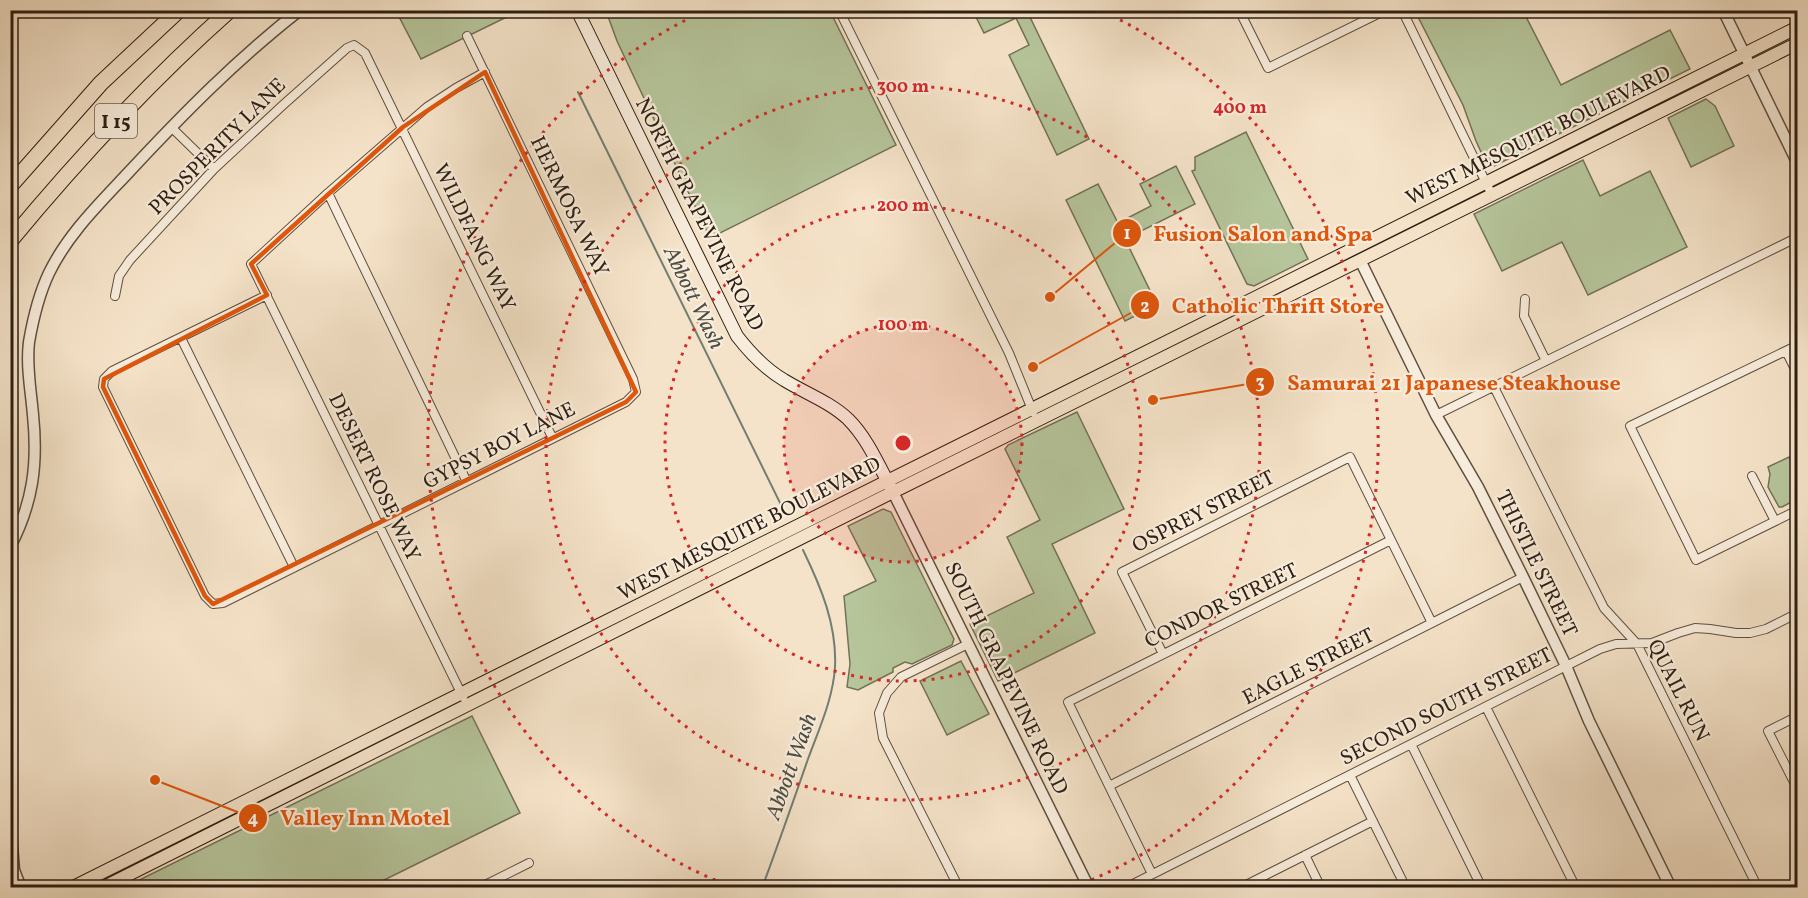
<svg xmlns="http://www.w3.org/2000/svg" width="1808" height="898" font-family="Vollkorn,serif">
  <rect width="100%" height="100%" fill="#f5e3c9"/>
  <filter id="stains"><feTurbulence type="fractalNoise" baseFrequency=".00333" numOctaves="4"/><feColorMatrix values="0 0 0 0 .2 0 0 0 0 .09 0 0 0 0 .02 0 0 0 .5 -.17"/></filter>
  <radialGradient id="worn" r=".72"><stop offset=".6" stop-color="#630" stop-opacity="0"/><stop offset="1" stop-color="#630" stop-opacity=".3"/></radialGradient>
  <path fill="#b6c59b" stroke="#727257" stroke-width="1.5" d="M396,11H519L421,59Z
    M606,11H830L896,145L710,238L617,41Z
    M973,11H1027L1089,139L1057,155L1009,55L1029,45L1016,18L984,33Z
    M1415,11H1523L1561,85L1670,30L1690,69L1494,166L1487,165L1476,141L1463,105Z
    M1706,99L1715,106L1734,146L1691,167L1668,118Z
    M1246,132L1308,259L1254,286L1247,284L1192,171L1195,170V157Z
    M1583,160L1600,196L1650,171L1687,247L1588,295L1562,242L1502,271L1474,214Z
    M1176,166L1195,204L1125,239L1157,305L1125,321L1066,200L1098,184L1118,223L1151,206L1140,184Z
    M1077,412L1124,509L1052,544L1095,633L998,681L970,624L1034,593L1007,537L1040,520L1005,449L1008,445Z
    M1789,457L1797,475V499L1782,507H1779L1768,487L1770,474L1768,467Z
    M883,509L891,512L954,639L952,645L912,664L905,662L893,668V672L858,690L847,687L850,664L844,596L876,581L848,526Z
    M961,661L989,714L947,735L920,681Z
    M472,716L520,813L370,887H130L129,885Z"/>
  <g fill="none" stroke-linecap="round" stroke-linejoin="round">
    <path stroke="#707e74" stroke-width="2" d="M578,92L786,515
      M762,888C778,845 793,802 808,759C819,729 833,699 835,667C837,625 821,587 803,550"/>
    <defs>
      <path id="minor" d="M839,10L1009,353L1033,412
        M1239,10L1268,68L1386,10
        M1402,10L1492,195
        M171,127L214,169
        M328,193L466,480
        M267,295L112,371L104,379L103,387L205,596L213,604L223,603L626,402L636,392L633,379L467,36
        M115,296L119,276L130,260L214,169L283,105L347,48L354,45L365,53L552,437
        M1525,299L1524,316L1546,361
        M181,338L294,567
        M1798,345L1630,426L1696,560L1798,510
        M1786,351L1798,375
        M1494,387L1604,608L1637,644L1758,888
        M1436,415L1798,237
        M1752,476L1775,521
        M1163,654L1122,572L1350,457L1432,623
        M463,697L251,264L328,193L427,107L456,88L485,72
        M1486,707L1576,888
        M1798,716L1768,731L1798,790
        M1411,744L1482,888
        M1350,775L1406,888
        M1109,786L1523,577
        M1305,855L1321,888
        M1152,874L1068,702L1391,540
        M479,888L529,863
        M959,888L883,738L879,713L887,693L901,677L968,644
        M1125,888L1600,649L1616,644L1652,643L1678,633L1695,628L1710,629L1736,633H1750L1766,629L1798,613
        M1240,888L1373,821"/>
      <path id="tertiary" d="M1723,10L1798,164
        M1360,260L1436,415L1478,487L1523,577L1566,666L1589,721L1671,888
        M893,492L1089,888
        M10,547C33,503 38,464 33,415C31,391 26,366 29,342C33,319 39,294 49,273C68,234 99,204 128,173C182,115 237,59 300,10
        M10,821L14,870L21,888"/>
      <path id="secondary" d="M577,10L737,336C751,354 765,369 784,380C805,393 830,402 848,419C868,439 879,466 892,490"/>
      <path id="primary" d="M71,888L1798,27
        M102,888L893,492L1798,43"/>
      <path id="motorway" d="M10,186L101,83L179,10
        M10,241C78,159 150,81 230,10"/>
    </defs>
    <use href="#minor" stroke="#5f4f40" stroke-width="10"/>
    <use href="#tertiary" stroke="#5f4f40" stroke-width="13"/>
    <use href="#secondary" stroke="#2d1e13" stroke-width="14"/>
    <use href="#primary" stroke="#2d1e13" stroke-width="14"/>
    <use href="#motorway" stroke="#2d1e13" stroke-width="17"/>
    <use href="#minor" stroke="#f8eddc" stroke-width="8"/>
    <use href="#tertiary" stroke="#f8eddc" stroke-width="10"/>
    <use href="#secondary" stroke="#f8eddc" stroke-width="12"/>
    <use href="#primary" stroke="#f5e3c9" stroke-width="12"/>
    <use href="#motorway" stroke="#f5e3c9" stroke-width="15"/>
  </g>
  <path fill="none" stroke="#df560c" stroke-width="4.5" stroke-linejoin="round" d="M485,72L636,392L626,402L213,604L205,596L103,387L104,379L267,295L251,264L403,127Z"/>
  <circle cx="903" cy="443" r="119" fill="#d62828" fill-opacity=".12"/>
  <g fill="none" stroke="#d62828" stroke-width="3" stroke-dasharray="3 6">
    <circle cx="903" cy="443" r="119"/>
    <circle cx="903" cy="443" r="238"/>
    <circle cx="903" cy="443" r="357"/>
    <path d="M732 887A476 476 0 0 1 702 12M1104 12A476 476 0 0 1 1074 887"/>
  </g>
  <g text-anchor="middle" stroke-width="4.5" stroke-linejoin="round" paint-order="stroke">
    <rect fill="#f8eddc" stroke="#6a5c4f" stroke-width="1.5" x="95" y="104" width="42" height="34" rx="4.5"/>
    <g font-size="20" font-weight="bold" fill="#2d1e13">
      <text x="116" y="128">I 15</text>
    </g>
    <g font-size="21" fill="#2d1e13" stroke="#f8eddc">
      <text transform="translate(1538 135) rotate(-26)" y="7">WEST MESQUITE BOULEVARD</text>
      <text transform="translate(217 146) rotate(-45)" y="7">PROSPERITY LANE</text>
      <text transform="translate(570 206) rotate(64)" y="7">HERMOSA WAY</text>
      <text transform="translate(700 214) rotate(63)" y="7">NORTH GRAPEVINE ROAD</text>
      <text transform="translate(475 237) rotate(64)" y="7">WILDFANG WAY</text>
      <text transform="translate(499 445) rotate(-27)" y="7">GYPSY BOY LANE</text>
      <text transform="translate(375 477) rotate(64)" y="7">DESERT ROSE WAY</text>
      <text transform="translate(1203 511) rotate(-27)" y="7">OSPREY STREET</text>
      <text transform="translate(749 528) rotate(-27)" y="7">WEST MESQUITE BOULEVARD</text>
      <text transform="translate(1537 563) rotate(64)" y="7">THISTLE STREET</text>
      <text transform="translate(1221 605) rotate(-26)" y="7">CONDOR STREET</text>
      <text transform="translate(1308 666) rotate(-27)" y="7">EAGLE STREET</text>
      <text transform="translate(1007 678) rotate(64)" y="7">SOUTH GRAPEVINE ROAD</text>
      <text transform="translate(1679 690) rotate(63)" y="7">QUAIL RUN</text>
      <text transform="translate(1446 706) rotate(-27)" y="7">SECOND SOUTH STREET</text>
    </g>
    <g font-size="22" font-style="italic" fill="#4e4e43" stroke="#f8eddc">
      <text transform="translate(695 297) rotate(64)" y="8">Abbott Wash</text>
      <text transform="translate(790 766) rotate(-70)" y="8">Abbott Wash</text>
    </g>
  </g>
  <circle cx="903" cy="443" r="9" fill="#d62828" stroke="#f8eddc" stroke-width="3"/>
  <g font-size="18" text-anchor="middle" font-weight="bold" fill="#d62828" stroke="#f8eddc" stroke-width="4.5" stroke-linejoin="round" paint-order="stroke">
    <text x="903" y="92">300 m</text>
    <text x="1240" y="113">400 m</text>
    <text x="903" y="211">200 m</text>
    <text x="903" y="330">100 m</text>
  </g>
  <path fill="none" stroke="#df560c" stroke-width="2" d="M1050 297L1127 233M1033 367L1145 305M1153 400L1260 382M155 780L253 818"/>
  <g fill="#df560c" stroke="#f8eddc" stroke-width="2">
    <circle cx="1050" cy="297" r="6"/>
    <circle cx="1033" cy="367" r="6"/>
    <circle cx="1153" cy="400" r="6"/>
    <circle cx="155" cy="780" r="6"/>
    <circle cx="1127" cy="233" r="15"/>
    <circle cx="1145" cy="305" r="15"/>
    <circle cx="1260" cy="382" r="15"/>
    <circle cx="253" cy="818" r="15"/>
  </g>
  <g font-size="18" text-anchor="middle" font-weight="bold" fill="#fff">
    <text x="1127" y="239">1</text>
    <text x="1145" y="312">2</text>
    <text x="1260" y="388">3</text>
    <text x="253" y="824">4</text>
  </g>
  <g font-size="22" text-anchor="middle" font-weight="bold" fill="#df560c" stroke="#f8eddc" stroke-width="4.5" stroke-linejoin="round" paint-order="stroke">
    <text x="1263" y="241">Fusion Salon and Spa</text>
    <text x="1278" y="313">Catholic Thrift Store</text>
    <text x="1454" y="390">Samurai 21 Japanese Steakhouse</text>
    <text x="365" y="825">Valley Inn Motel</text>
  </g>
  <rect width="1808" height="898" fill="none" stroke="#f5e3c9" stroke-width="36"/>
  <rect x="12" y="12" width="1784" height="874" fill="none" stroke="#2d1e13" stroke-width="3"/>
  <rect x="18" y="18" width="1772" height="862" fill="none" stroke="#2d1e13" stroke-width="1.5"/>
  <rect width="100%" height="100%" filter="url(#stains)"/>
  <rect width="100%" height="100%" fill="url(#worn)"/>
</svg>
